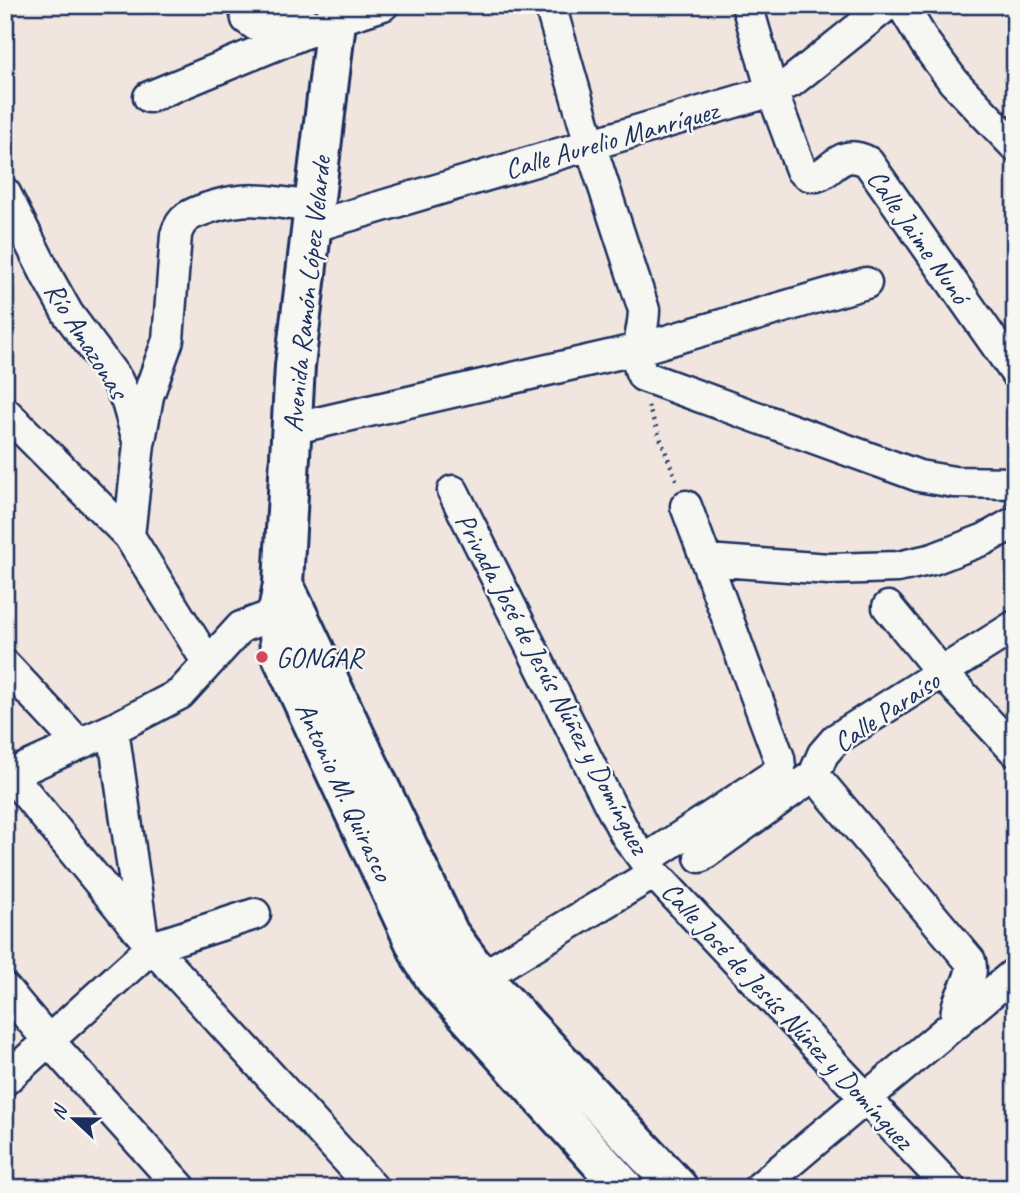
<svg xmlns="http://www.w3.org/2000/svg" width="1020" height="1193" font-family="Caveat,sans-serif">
  <rect width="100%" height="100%" fill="#f1e6df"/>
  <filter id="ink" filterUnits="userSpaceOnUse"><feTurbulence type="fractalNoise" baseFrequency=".0143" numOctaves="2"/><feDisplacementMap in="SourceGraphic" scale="14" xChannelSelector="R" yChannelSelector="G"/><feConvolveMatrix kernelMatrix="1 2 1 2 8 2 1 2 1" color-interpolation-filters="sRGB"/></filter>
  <g filter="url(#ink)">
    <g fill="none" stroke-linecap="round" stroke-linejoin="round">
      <defs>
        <path id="minor" d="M244,5L247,19L257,26L294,19L313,26
          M550,5L590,144L644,310C644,331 632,359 643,376L919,476L954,482L1015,483
          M747,5L772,91L801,170C828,193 832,142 868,162L1015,372
          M902,5L925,43L954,82L1015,146
          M149,97L336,20L383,5
          M5,193L49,280L68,314L117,380L127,402L139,444L129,536
          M311,227L772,91L791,82L887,5
          M5,412L129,536L208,663
          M291,429L639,349L866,283
          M140,440L148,396L168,340L176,235C181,216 193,213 211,207C251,195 274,202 314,207
          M453,491L609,803L626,835L654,873L950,1188
          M707,560L829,569L898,567L933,559L985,539L1015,522
          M888,607L942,673L1015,751
          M5,665L79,744
          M113,729L142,932
          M10,774L152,947L373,1188
          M814,775L970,961C976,982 952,998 957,1023
          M5,777L113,729L180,694L241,627L292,608
          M700,857L814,775L823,754L836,739L1015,626
          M645,860L777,773L780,767L779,758L686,506
          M465,987L654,873
          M5,989L48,1040L181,1188
          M5,1080L152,947L255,914
          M759,1188L1015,973"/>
        <path id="major" d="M338,5L295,366L283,584L278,612L280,652L423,960L437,981L624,1188
          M284,586L449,934L481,977L678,1188"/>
      </defs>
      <use href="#minor" stroke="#1b2f5e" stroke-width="35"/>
      <use href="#major" stroke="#1b2f5e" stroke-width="44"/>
      <path stroke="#1b2f5e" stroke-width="4.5" stroke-dasharray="2 5" stroke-linecap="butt" d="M648,406L677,482"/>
      <use href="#minor" stroke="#f6f6f2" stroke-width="30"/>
      <use href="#major" stroke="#f6f6f2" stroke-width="38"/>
    </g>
  </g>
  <circle fill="#d1495b" stroke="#f6f6f2" stroke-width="2.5" cx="262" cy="657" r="7"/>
  <g text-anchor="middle" stroke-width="5" stroke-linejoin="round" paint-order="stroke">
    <g font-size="28" fill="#1b2f5e" stroke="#f6f6f2">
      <text transform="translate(611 139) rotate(-16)" y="10">Calle Aurelio Manríquez</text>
      <text transform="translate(919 236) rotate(55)" y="10">Calle Jaime Nunó</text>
      <text transform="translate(306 294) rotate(-84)" y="10">Avenida Ramón López Velarde</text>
      <text transform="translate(87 340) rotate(58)" y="10">Río Amazonas</text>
      <text transform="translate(553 683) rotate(62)" y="10">Privada José de Jesús Núñez y Domínguez</text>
      <text transform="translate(886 711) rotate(-34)" y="10">Calle Paraíso</text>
      <text transform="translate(345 791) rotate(65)" y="10">Antonio M. Quirasco</text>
      <text transform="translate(788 1015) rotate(47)" y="10">Calle José de Jesús Núñez y Domínguez</text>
    </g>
    <g font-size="28" fill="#1b2f5e" stroke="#f6f6f2" text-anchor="start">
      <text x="276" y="667">GONGAR</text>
    </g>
  </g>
  <rect width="1020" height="1193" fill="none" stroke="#f6f6f2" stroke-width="28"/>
  <rect x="14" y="14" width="992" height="1165" fill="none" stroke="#1b2f5e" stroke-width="2.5" filter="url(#ink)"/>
  <g transform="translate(74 1119) rotate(292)" stroke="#f6f6f2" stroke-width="5" paint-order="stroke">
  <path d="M0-5L12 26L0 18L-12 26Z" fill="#1b2f5e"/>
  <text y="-10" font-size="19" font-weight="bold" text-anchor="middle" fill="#1b2f5e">N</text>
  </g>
</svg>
